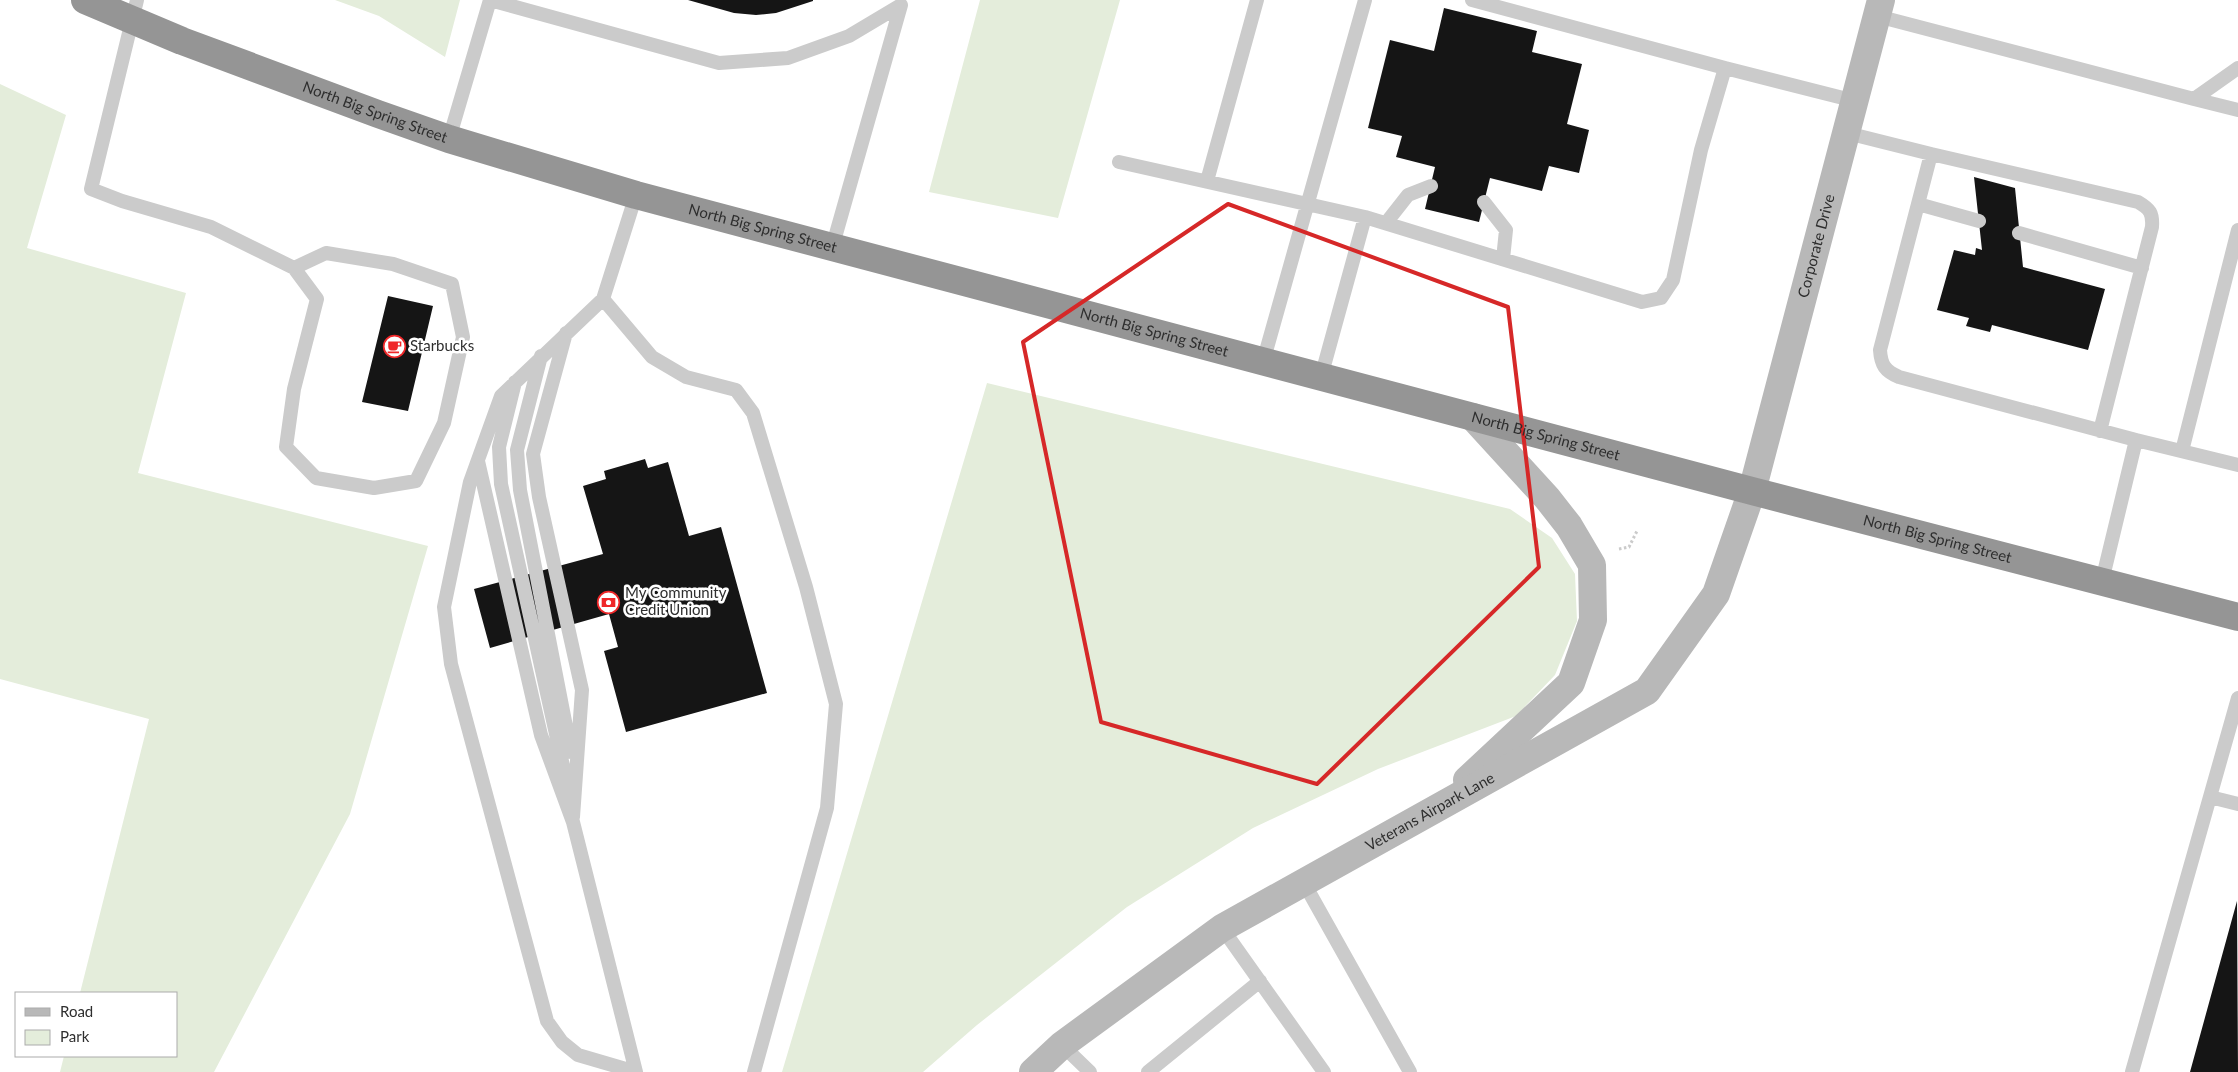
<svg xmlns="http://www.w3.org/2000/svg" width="2238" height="1072" font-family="Lato,sans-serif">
  <rect width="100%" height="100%" fill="#fff"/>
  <path fill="#e4eddb" d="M335,0H460L445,57L379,16Z
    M980,0H1120L1058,218L929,192Z
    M0,84L66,115L27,248L186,293L138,473L428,546L350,814L214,1072H60L64,1056H176V993H80L149,719L0,679Z
    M987,383L1510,509L1552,538L1575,574L1577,621L1555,675L1516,716L1378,769L1253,828L1127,907L977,1025L923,1072H782Z"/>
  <path fill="#151515" d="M688,0H813V1L776,13L756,15L734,13Z
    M1444,8L1537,31L1532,52L1582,64L1567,124L1589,130L1579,173L1549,166L1542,191L1490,178L1479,222L1425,209L1435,167L1396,157L1402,136L1368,128L1390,40L1434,51Z
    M1974,177L2015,188L2023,267L2105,289L2088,350L1992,325L1990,332L1966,326L1969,318L1937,310L1954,250L1975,255L1976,248L1982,250Z
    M388,296L433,306L408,411L362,402Z
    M645,459L648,468L668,462L689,536L721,527L767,693L626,732L604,651L618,647L609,614L490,648L474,589L603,554L583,486L606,479L604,471Z
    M2237,901L2238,1072H2190Z"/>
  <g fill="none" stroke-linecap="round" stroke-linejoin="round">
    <path stroke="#cbcbcb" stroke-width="3" stroke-dasharray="2.5 2.5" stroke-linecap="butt" d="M1619,549L1629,547L1637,531"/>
    <path stroke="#cbcbcb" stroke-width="14" d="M137,0L91,189L122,201L211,227L294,268L317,299L294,389L286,447L316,478L374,488L416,481L444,423L463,337L452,284L393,264L326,253L294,268
      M1472,0L1725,68
      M1877,16L2194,99L2238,68
      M2194,99L2238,110
      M1847,133L1931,154L1880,350C1881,365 1885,371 1899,377L2136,440
      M449,139L490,0L719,63L788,58L849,36L901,5L832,248
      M1931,154L2138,202C2150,209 2153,213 2152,227L2100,431
      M1119,162L1365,217L1642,302L1661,298L1673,280L1701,150L1725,68L1855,101
      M1207,181L1257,0
      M636,195L603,299L501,396L470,482L444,607L451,664L547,1021L562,1042L578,1055L636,1072
      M1484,202L1506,230L1503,259
      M1918,204L1979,221
      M1386,223L1408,195L1431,186
      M2019,233L2142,268
      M603,299L652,357L686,377L736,390L753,413L806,587L836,704L827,808L754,1072
      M566,333L533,454L539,497L582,690L573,817
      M541,356L517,450L520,490L571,752
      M1263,362L1365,0
      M1321,377L1365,217
      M515,382L499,447L501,484L567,784
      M2182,451L2238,230
      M478,461L541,735L573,822L636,1072
      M2102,581L2136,440L2238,465
      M2210,797L2238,804
      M1304,883L1410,1072
      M1222,928L1324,1072
      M1062,1045L1090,1072
      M1148,1072L1260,981
      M2132,1072L2238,698"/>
    <g stroke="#b8b8b8" stroke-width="28">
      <path d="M1467,780L1571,683L1593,620L1592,565L1569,526L1547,498L1473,417"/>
      <path id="s1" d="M1033,1072L1062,1045L1222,928L1647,691L1716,594L1752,491L1881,0"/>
    </g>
    <path stroke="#959595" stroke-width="28" id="s2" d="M85,0L182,41L378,114L449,139L636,195L1752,491L2238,617"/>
  </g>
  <path fill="none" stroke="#d62828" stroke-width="4" stroke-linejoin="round" d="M1228,204L1508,307L1539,567L1317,784L1101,722L1023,342Z"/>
  <defs>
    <symbol id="cafe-ring" viewBox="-11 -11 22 22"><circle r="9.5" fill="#fff" stroke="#ef2729" stroke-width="1.5"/><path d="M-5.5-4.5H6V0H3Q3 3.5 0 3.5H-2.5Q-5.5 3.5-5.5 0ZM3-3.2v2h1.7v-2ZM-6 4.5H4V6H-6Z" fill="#ef2729"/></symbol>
    <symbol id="bank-ring" viewBox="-11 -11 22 22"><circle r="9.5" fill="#fff" stroke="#ef2729" stroke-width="1.5"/><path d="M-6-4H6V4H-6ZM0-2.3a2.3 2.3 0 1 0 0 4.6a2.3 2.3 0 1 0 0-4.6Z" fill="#ef2729"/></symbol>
  </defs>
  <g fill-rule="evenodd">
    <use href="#cafe-ring" x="382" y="334" width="25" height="25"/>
    <use href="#bank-ring" x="596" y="590" width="25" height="25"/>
  </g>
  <g text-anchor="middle" stroke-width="5" stroke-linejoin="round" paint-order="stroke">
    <g font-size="15" fill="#2e2e2e" stroke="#fff">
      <text dy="5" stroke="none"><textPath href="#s2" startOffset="311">North Big Spring Street</textPath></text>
      <text dy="5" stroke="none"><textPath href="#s2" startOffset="716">North Big Spring Street</textPath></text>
      <text dy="5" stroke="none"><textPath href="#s1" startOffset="1206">Corporate Drive</textPath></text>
      <text dy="5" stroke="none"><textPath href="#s2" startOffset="1121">North Big Spring Street</textPath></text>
      <text dy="5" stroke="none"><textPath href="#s2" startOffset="1526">North Big Spring Street</textPath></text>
      <text dy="5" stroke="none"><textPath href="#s2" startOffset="1931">North Big Spring Street</textPath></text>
      <text dy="5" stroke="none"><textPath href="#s1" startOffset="476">Veterans Airpark Lane</textPath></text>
    </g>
    <g font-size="15" fill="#2e2e2e" stroke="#fff" text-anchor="start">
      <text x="410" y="351">Starbucks</text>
      <text x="625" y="598">My Community<tspan x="625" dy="17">Credit Union</tspan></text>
    </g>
  </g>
  <rect x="15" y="992" width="162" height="65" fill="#ffffff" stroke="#ababab"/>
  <rect x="25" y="1008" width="25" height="8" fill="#b8b8b8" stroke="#ababab"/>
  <text x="60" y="1017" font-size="15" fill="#2e2e2e">Road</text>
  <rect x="25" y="1030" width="25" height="15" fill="#e4eddb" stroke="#ababab"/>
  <text x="60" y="1042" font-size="15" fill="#2e2e2e">Park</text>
</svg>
